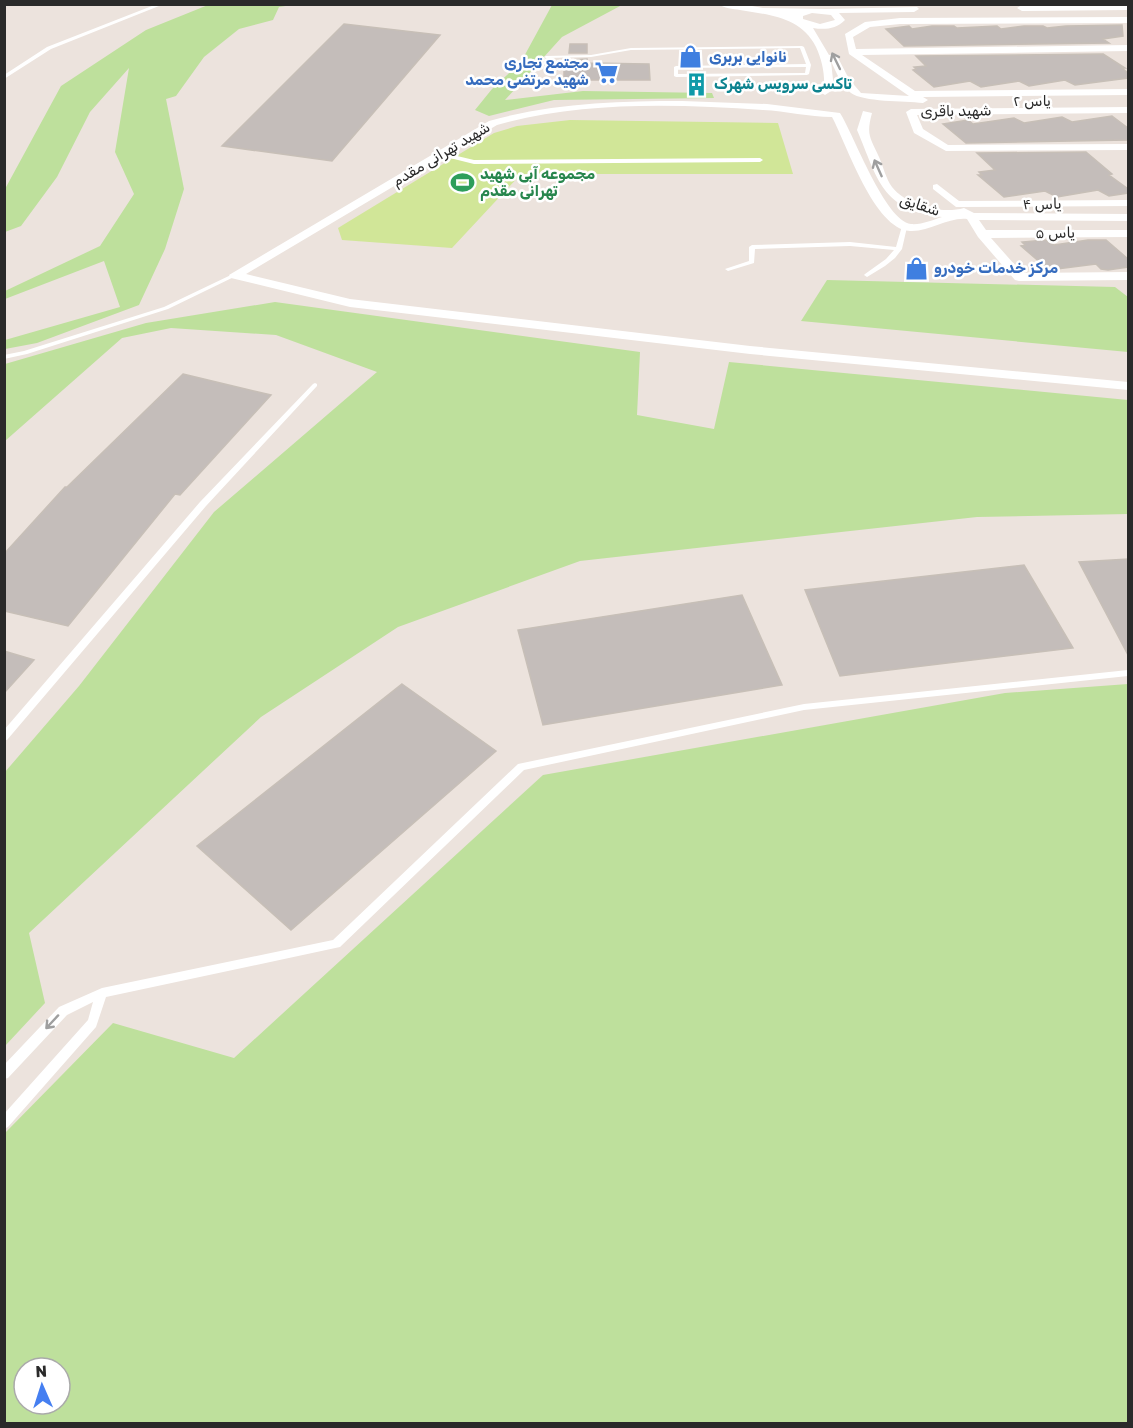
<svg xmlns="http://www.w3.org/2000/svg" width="1133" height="1428" font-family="Rubik,Vazirmatn,sans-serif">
  <rect width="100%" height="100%" fill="#ece3dd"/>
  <path fill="#bee09c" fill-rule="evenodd" d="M208,5H292L279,7L273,20L239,29L204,57L176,96L166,99L184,189L165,249L139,305L37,343L5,349V340L120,307L104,261L5,299V291L100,246L134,194L115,152L129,68L90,112L57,177L21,226L5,232V189L61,86L146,30Z
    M552,5H622L562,37L505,100L583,91L712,93L714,98L554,100L489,116L475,110L492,89L521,62Z
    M827,280L1115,287L1128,297V352L801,321Z
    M275,302L640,352L637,415L714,429L729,362L1128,400V514L977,517L580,561L398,627L261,717L29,933L45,1003L5,1046V772L79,686L214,512L377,372L276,335L171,328L122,338L5,441V364L146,323Z
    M1128,684V1423H5V1133L113,1023L234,1058L543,775L1005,693ZM24,1368H60V1404H24Z"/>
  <path fill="#d1e698" d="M570,120L778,123L793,174H521L452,248L342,240L338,228L494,133L517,126Z"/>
  <path fill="#c4bdba" stroke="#c7bfb7" stroke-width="1.5" d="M344,24L440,35L332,161L222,146Z
    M1122,25L1123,36L1103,39L1109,43L904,46L886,29L909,26L912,29L932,26H954L957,28L997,26L1001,29L1024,26H1043L1047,28L1066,26Z
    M570,44H587V53H569Z
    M1103,54L1125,68H1122L1128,73V78L1075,85L1065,80L1029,86L1019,81L981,87L970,81L934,87L913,70L916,69L914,67L926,66L916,56Z
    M587,59V63L649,64L650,80H564V63H568L569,60Z
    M1112,116L1128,128V140L966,143L943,124L968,120L973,124L1014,118L1024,123L1062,117L1072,122Z
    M1086,152L1112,174L1109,175L1128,189V193L1109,196L1098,190L1057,197L1045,191L1004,197L978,175H982L979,172L995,170L977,153Z
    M1045,240L1054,245L1088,240H1106L1128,259V267L1108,270L1101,269L1096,264L1049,270L1021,246L1025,245L1022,242Z
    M183,374L271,395L180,495L175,494L68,626L4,611V554L65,487H67Z
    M1128,559V655L1079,562Z
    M1024,565L1073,648L840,676L805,590Z
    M742,595L782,685L543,725L518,630Z
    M4,651L34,660L4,693Z
    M402,684L496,751L291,930L197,846Z"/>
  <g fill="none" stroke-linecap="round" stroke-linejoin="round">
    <path fill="#fff" fill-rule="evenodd" d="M157,4H164L51,49L4,79V75L47,47Z
      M802,46L804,47L811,65L809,74L807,75L676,77L674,76V67L676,66L806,64L800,48L631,50L591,57L546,58L544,57L546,56L591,55L631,48ZM806,67L805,73L678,74V68Z
      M440,152L474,160L760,158L763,160L760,162L474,164L438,155L437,154Z
      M902,226L907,227L902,249L895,258L885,266L867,277L864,275L865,274L886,259L894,250L850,246L755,249L754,263L728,271L725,269L749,261V247L752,245L850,242L896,247Z
      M233,274L238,275L168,309L27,354L4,359V355L24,351L164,307Z
      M315,383L317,384V386L206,506L7,740H4V730L200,502L313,384Z
      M1128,670V676L804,710L524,770L340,947L106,997L96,1027L8,1127L4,1129V1114L88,1020L93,1002L67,1015L8,1078L4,1079V1065L59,1007L102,988L333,940L518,764L804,704Z"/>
    <path fill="#fff" fill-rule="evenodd" d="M718,4H741L763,8L826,9L917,7L919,9L914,12L839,13L845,20C836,29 825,30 813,28L829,55L836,54L849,79L861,93L909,96L849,54L845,34L865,22L900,18L1128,17V23L900,24L870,27L853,37L856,49L1128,45V51L862,55L915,91L1128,89V95L923,97L928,100L923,103C904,101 863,102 851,93C841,85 836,72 831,61L834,89L825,95L820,92L824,88C825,74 822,60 816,47C801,17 770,15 740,10C733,9 724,8 718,4ZM812,13L831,15L835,20L820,24L803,19V16Z
      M1128,4V10L1022,11L1017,8L1022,5Z
      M682,101L767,104L840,113C854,135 885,221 911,224C921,225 933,220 942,217C881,210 878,179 857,130L863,111L872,113C866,135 870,137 879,157C883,166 886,179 892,187C908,207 943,214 964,208L974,213L1128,214V221L979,220L986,230H1128V237L991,238L1022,273L1128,272V280L1019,281L1015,280L978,237L967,219C948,217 930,232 910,231C874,229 847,145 832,117C809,117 786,111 763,110C675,104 582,101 497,125L246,274L350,299L750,346L1128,382V390L750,354L350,307L231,278L229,275L489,121C553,103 617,101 682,101Z
      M1128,107V113L917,115L923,129L948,145L1128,144V150L946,151L914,133L906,112L911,109Z
      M937,184L959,201L1128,200V206L956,207L933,189V185Z"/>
  </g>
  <defs><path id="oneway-shaft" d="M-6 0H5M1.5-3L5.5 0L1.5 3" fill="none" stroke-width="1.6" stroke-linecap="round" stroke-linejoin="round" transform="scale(1.5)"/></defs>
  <g stroke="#9f9f9f">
    <use href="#oneway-shaft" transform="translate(836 61) rotate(-116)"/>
    <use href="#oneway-shaft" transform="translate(878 168) rotate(-114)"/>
    <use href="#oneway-shaft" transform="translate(52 1022) rotate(133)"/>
  </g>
  <defs>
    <symbol id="shop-bare" viewBox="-9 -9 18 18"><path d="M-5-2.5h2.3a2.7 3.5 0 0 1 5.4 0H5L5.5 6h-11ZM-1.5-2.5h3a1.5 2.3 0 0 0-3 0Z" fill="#3f7fe0" stroke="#fff" stroke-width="2.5" paint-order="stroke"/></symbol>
    <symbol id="supermarket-bare" viewBox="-9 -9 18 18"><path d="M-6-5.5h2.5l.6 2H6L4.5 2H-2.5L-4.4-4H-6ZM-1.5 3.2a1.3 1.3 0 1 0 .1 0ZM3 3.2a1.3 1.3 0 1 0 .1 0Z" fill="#3f7fe0" stroke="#fff" stroke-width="2.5" paint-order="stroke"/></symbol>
    <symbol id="building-bare" viewBox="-9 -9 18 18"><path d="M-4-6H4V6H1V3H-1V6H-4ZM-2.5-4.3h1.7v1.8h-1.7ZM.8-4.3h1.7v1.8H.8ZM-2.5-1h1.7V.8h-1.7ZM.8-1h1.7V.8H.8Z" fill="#0f9aa8" stroke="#fff" stroke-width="2.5" paint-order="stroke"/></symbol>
    <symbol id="stadium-bare" viewBox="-9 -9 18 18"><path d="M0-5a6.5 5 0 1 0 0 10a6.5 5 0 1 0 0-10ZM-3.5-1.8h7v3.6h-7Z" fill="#2e9e5b" stroke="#fff" stroke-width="2.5" paint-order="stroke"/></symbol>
  </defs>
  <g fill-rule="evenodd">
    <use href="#shop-bare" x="674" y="40" width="33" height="33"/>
    <use href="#supermarket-bare" x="590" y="56" width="33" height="33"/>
    <use href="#building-bare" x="680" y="68" width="33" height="33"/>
    <use href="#stadium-bare" x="446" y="166" width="33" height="33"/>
    <use href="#shop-bare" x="900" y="252" width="33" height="33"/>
  </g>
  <g text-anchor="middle" stroke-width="5" stroke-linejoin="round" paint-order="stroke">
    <g font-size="15" font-weight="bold" fill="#366cbe" stroke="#fff" text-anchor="start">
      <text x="709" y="62">نانوایی بربری</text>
      <text x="589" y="68" text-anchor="end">مجتمع تجاری<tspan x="589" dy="17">شهید مرتضی محمد</tspan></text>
      <text x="934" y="273">مرکز خدمات خودرو</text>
    </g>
    <g font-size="15" font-weight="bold" fill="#0d838f" stroke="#fff" text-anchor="start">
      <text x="714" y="89">تاکسی سرویس شهرک</text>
    </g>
    <g font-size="15" fill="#2a2a2a" stroke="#fff">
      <text x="1032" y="106">یاس ۲</text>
      <text transform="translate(956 111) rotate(-1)" y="5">شهید باقری</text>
      <text transform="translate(441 154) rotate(-31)" y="5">شهید تهرانی مقدم</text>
      <text transform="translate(1042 204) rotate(-1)" y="5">یاس ۴</text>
      <text transform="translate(920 205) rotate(18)" y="5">شقایق</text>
      <text transform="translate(1055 233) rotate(-1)" y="5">یاس ۵</text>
    </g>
    <g font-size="15" font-weight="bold" fill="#27864d" stroke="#fff" text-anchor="start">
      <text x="480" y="179">مجموعه آبی شهید<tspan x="480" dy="17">تهرانی مقدم</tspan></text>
    </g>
  </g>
  <rect width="1133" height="1428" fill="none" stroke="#2a2a2a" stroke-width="12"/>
  <g transform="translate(42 1386) rotate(357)"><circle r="28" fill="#ffffff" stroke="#aaaaaa" stroke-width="1.5"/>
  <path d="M0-4.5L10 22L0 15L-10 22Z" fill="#457ff1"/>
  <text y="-9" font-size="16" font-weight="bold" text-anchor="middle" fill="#2a2a2a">N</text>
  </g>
</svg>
